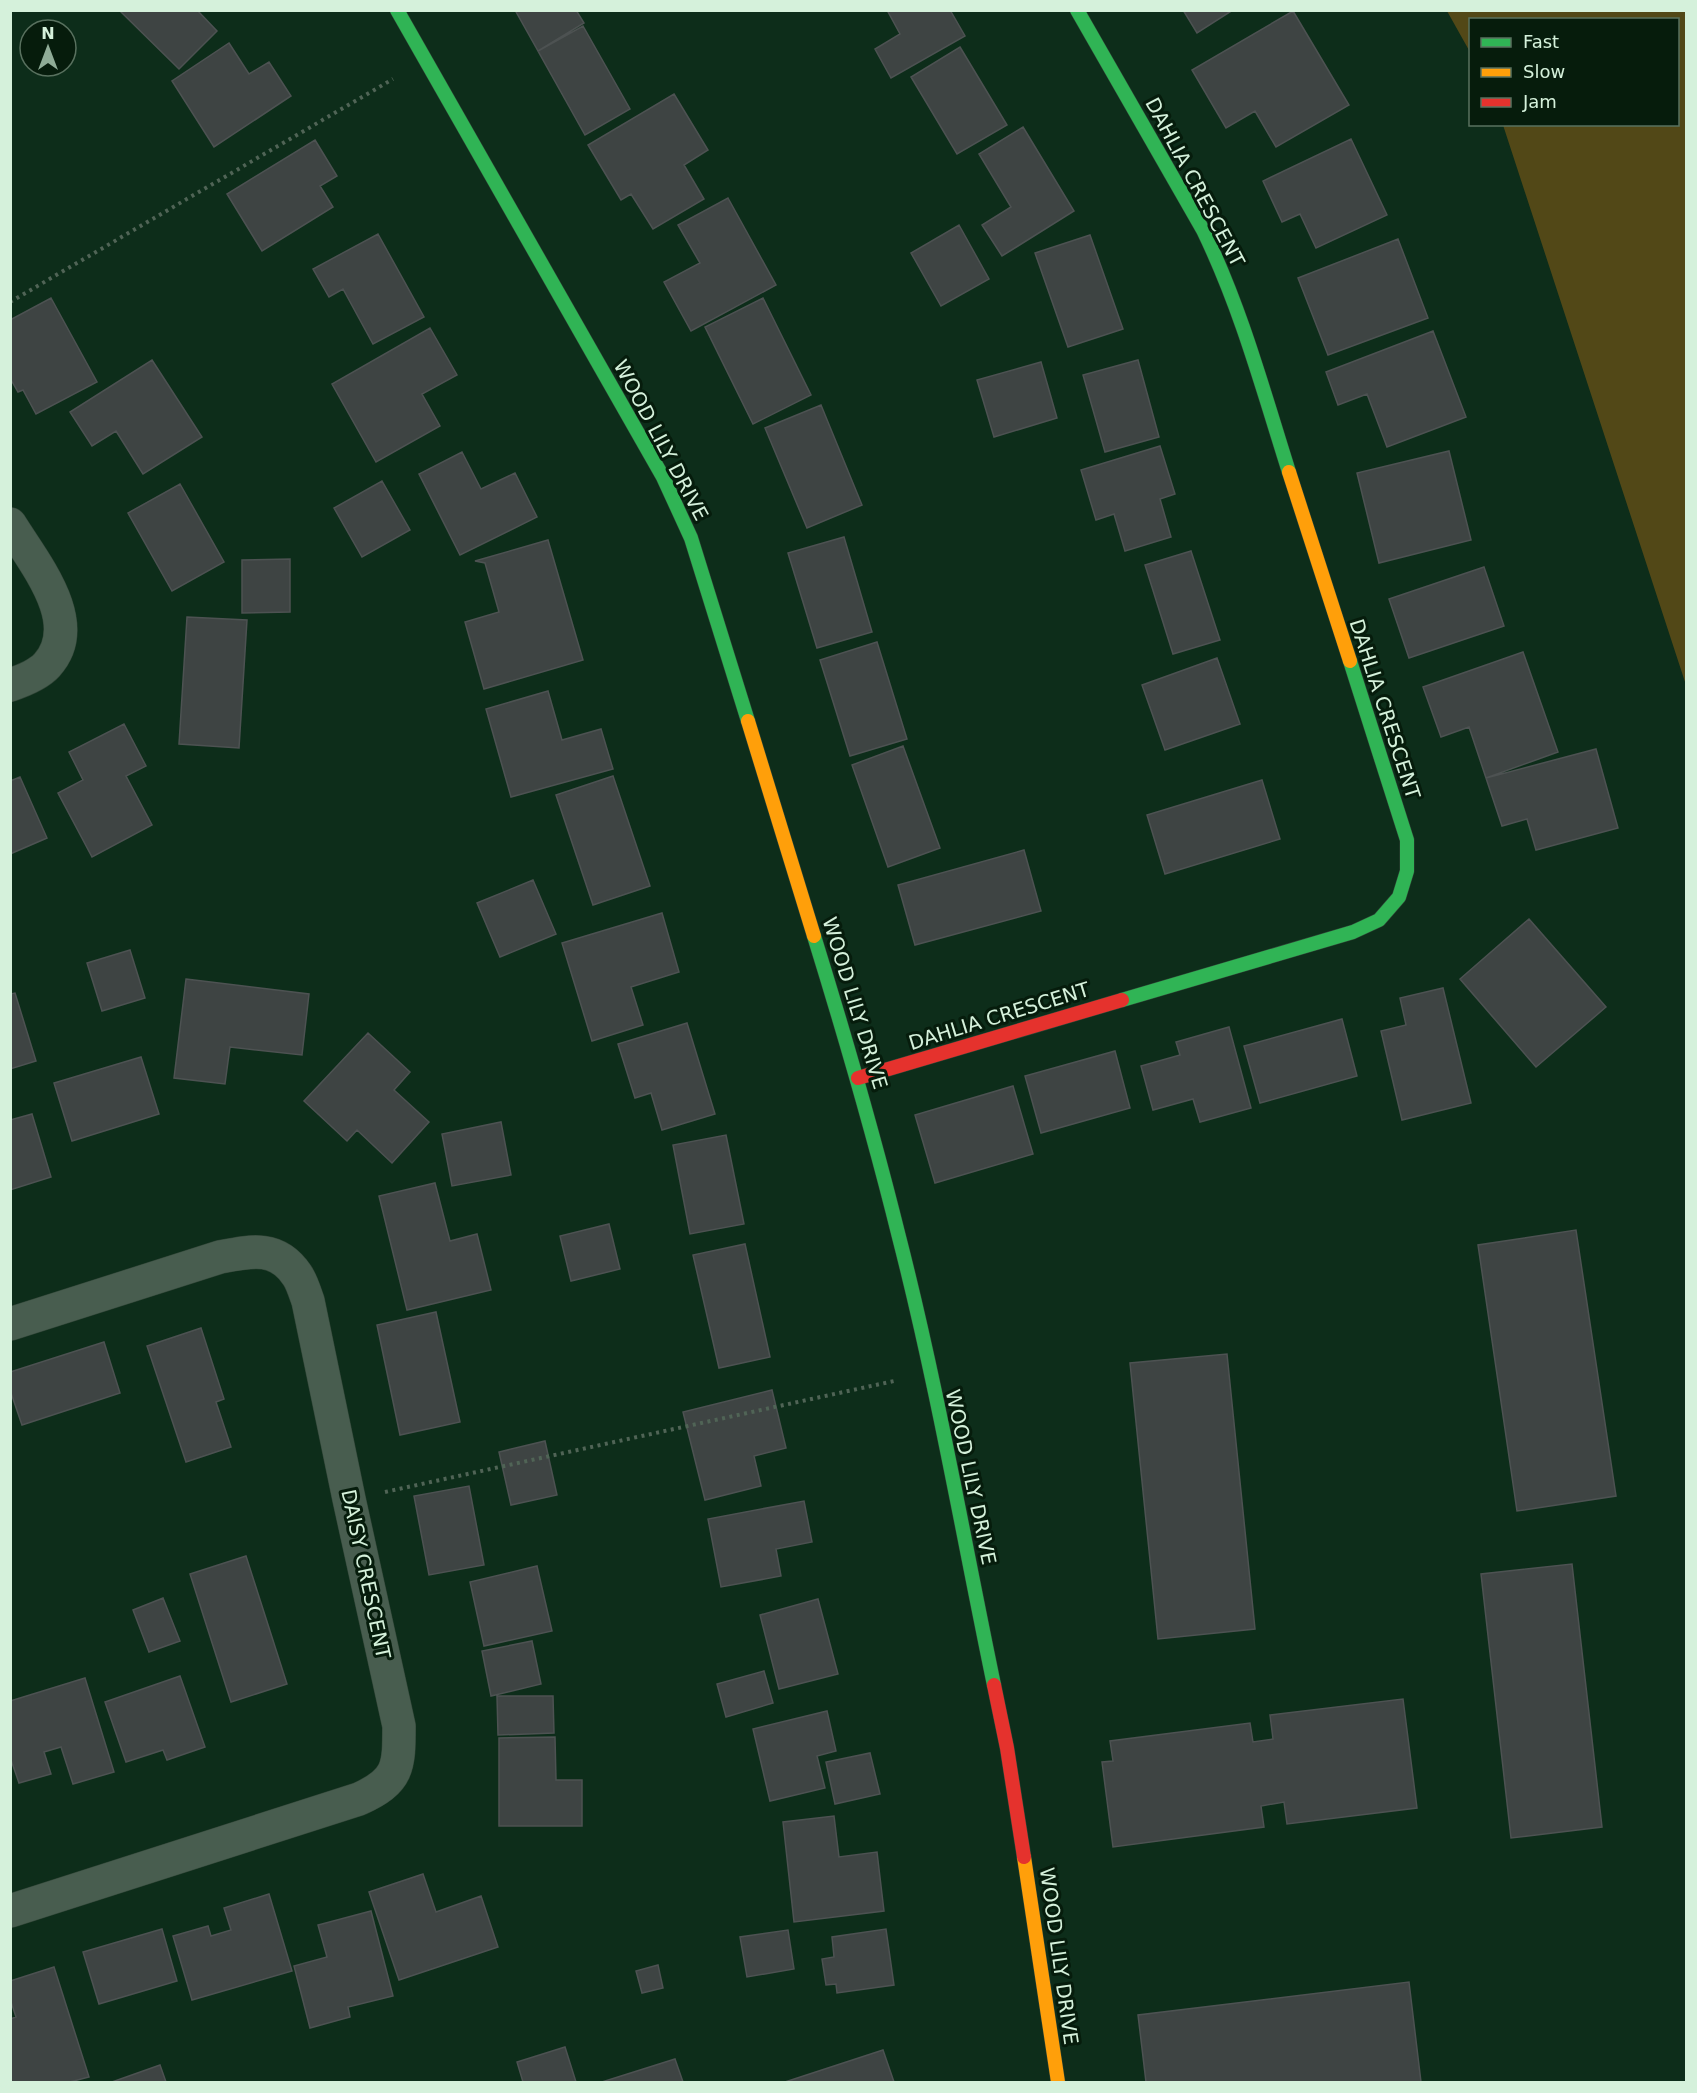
<svg xmlns="http://www.w3.org/2000/svg" width="1697" height="2093" font-family="'DejaVu Sans',sans-serif">
  <rect width="100%" height="100%" fill="#0d2d1a"/>
  <path fill="#524817" d="M1447,11H1686V685L1503,125L1678,124V20H1470V52Z"/>
  <path fill="#3e4443" stroke="#4d5252" stroke-width="1.5" d="M119,10H197L217,31L179,69Z
    M515,10H576L584,23L538,51Z
    M887,10H950L965,36L891,78L875,49L900,34Z
    M1183,10H1233L1197,33Z
    M1293,11L1349,105L1276,147L1255,111L1226,128L1192,70Z
    M583,26L630,109L585,135L538,51Z
    M229,43L249,74L269,62L291,96L214,147L172,81Z
    M960,47L1007,125L957,154L911,77Z
    M674,94L708,150L684,165L704,199L653,229L631,194L621,200L588,145Z
    M1023,127L1074,211L1002,256L982,225L1011,207L979,154Z
    M1351,139L1387,215L1316,248L1300,214L1282,222L1263,181Z
    M315,140L337,176L320,186L333,207L262,251L227,194Z
    M728,198L776,285L691,331L664,282L700,263L678,225Z
    M959,225L989,279L941,306L911,253Z
    M378,234L424,317L373,344L343,289L329,297L313,269Z
    M1090,235L1123,329L1068,347L1035,253Z
    M1398,239L1428,318L1328,355L1298,278Z
    M51,298L97,382L36,414L23,390L18,392L10,378V320Z
    M763,298L811,395L753,424L705,327Z
    M430,328L457,375L422,394L440,426L376,462L332,384Z
    M1433,331L1466,417L1387,447L1367,394L1338,405L1326,372Z
    M152,360L202,437L143,474L116,431L92,446L70,412Z
    M1138,360L1159,437L1105,452L1083,375Z
    M1041,362L1057,418L994,437L977,380Z
    M821,405L862,505L807,528L765,428Z
    M1160,446L1175,494L1160,499L1171,537L1125,551L1114,514L1096,520L1081,470Z
    M1449,451L1471,540L1379,563L1357,473Z
    M462,452L481,489L515,473L537,517L460,555L419,474Z
    M382,481L410,530L362,557L334,508Z
    M180,484L224,562L172,591L128,513Z
    M844,537L872,632L817,648L788,553Z
    M548,540L583,660L484,689L465,622L499,612L485,563L475,561Z
    M1191,551L1220,640L1173,654L1145,565Z
    M290,559V612L242,613V560Z
    M1484,567L1504,626L1409,658L1389,599Z
    M187,617L247,620L239,748L179,744Z
    M877,642L907,739L850,756L820,660Z
    M1523,652L1558,752L1486,778L1469,727L1441,737L1423,687Z
    M1217,658L1240,724L1165,750L1142,685Z
    M548,691L562,740L601,729L613,769L511,797L486,709Z
    M124,724L146,766L126,776L152,825L92,857L58,793L83,780L69,752Z
    M903,746L940,848L888,867L852,765Z
    M1596,749L1618,828L1536,850L1527,819L1502,826L1486,778Z
    M613,776L650,886L593,905L556,795Z
    M20,777L47,838L10,854V781Z
    M1262,780L1280,839L1165,874L1147,815Z
    M1024,850L1041,911L915,945L898,885Z
    M533,880L556,934L500,957L477,903Z
    M662,913L679,972L631,987L643,1025L592,1041L562,943Z
    M1529,919L1606,1007L1536,1067L1460,979Z
    M130,950L145,998L102,1011L87,963Z
    M186,979L309,994L302,1055L230,1047L225,1084L174,1078Z
    M1443,988L1471,1103L1402,1120L1381,1031L1406,1025L1400,998Z
    M15,993L36,1061L10,1069V994Z
    M1342,1019L1357,1076L1260,1103L1244,1046Z
    M687,1023L715,1114L662,1130L651,1093L635,1098L618,1044Z
    M1229,1027L1251,1108L1200,1122L1193,1099L1153,1110L1141,1066L1180,1055L1176,1042Z
    M368,1033L410,1072L394,1090L429,1122L392,1163L357,1130L347,1141L304,1101Z
    M1115,1051L1130,1108L1041,1133L1025,1076Z
    M141,1057L159,1114L72,1141L54,1083Z
    M1013,1086L1033,1154L935,1183L915,1115Z
    M32,1114L51,1177L10,1190V1120Z
    M501,1122L511,1175L452,1186L442,1134Z
    M726,1135L744,1224L690,1234L673,1145Z
    M435,1183L450,1241L477,1234L491,1290L407,1310L379,1196Z
    M609,1224L620,1269L571,1281L560,1236Z
    M1576,1230L1616,1496L1517,1511L1478,1245Z
    M745,1244L770,1357L719,1368L693,1255Z
    M436,1312L460,1422L400,1435L377,1325Z
    M201,1328L224,1399L216,1402L231,1447L186,1462L147,1346Z
    M104,1342L120,1393L22,1425L10,1390V1372Z
    M1227,1354L1255,1629L1158,1639L1130,1363Z
    M772,1390L786,1448L754,1456L761,1486L705,1500L683,1412Z
    M545,1441L557,1495L511,1505L499,1452Z
    M469,1486L484,1565L429,1575L414,1496Z
    M804,1501L812,1542L776,1549L781,1576L721,1587L708,1519Z
    M246,1556L287,1684L231,1702L190,1574Z
    M1572,1564L1602,1827L1511,1838L1481,1574Z
    M537,1566L552,1631L484,1646L470,1582Z
    M163,1598L180,1641L149,1652L133,1610Z
    M818,1599L838,1674L779,1689L760,1615Z
    M532,1641L541,1684L491,1696L482,1651Z
    M764,1671L773,1703L726,1717L717,1684Z
    M180,1676L205,1747L167,1760L163,1750L126,1762L105,1702Z
    M85,1678L114,1772L73,1784L61,1747L44,1752L51,1774L19,1783L10,1757V1701Z
    M497,1696H553L554,1733L498,1735Z
    M1403,1699L1417,1808L1287,1824L1284,1802L1261,1806L1264,1827L1113,1847L1102,1762L1113,1761L1110,1741L1250,1723L1253,1742L1273,1739L1270,1715Z
    M827,1711L836,1751L817,1756L825,1788L770,1801L753,1729Z
    M555,1737L556,1780H582V1826H499V1738Z
    M870,1753L880,1794L835,1804L826,1762Z
    M834,1816L839,1857L877,1852L884,1911L794,1922L783,1822Z
    M423,1874L436,1912L481,1896L498,1947L399,1980L369,1892Z
    M269,1894L292,1971L192,2000L173,1936L208,1926L211,1936L231,1930L224,1908Z
    M371,1911L393,1996L348,2007L350,2017L310,2028L294,1966L327,1957L318,1925Z
    M162,1929L177,1981L99,2004L83,1952Z
    M886,1929L894,1985L837,1993L836,1984L826,1985L822,1959L834,1957L832,1937Z
    M788,1930L794,1969L747,1977L740,1937Z
    M658,1965L663,1988L642,1993L636,1971Z
    M54,1967L89,2077L70,2082H10V2019L16,2017L10,1999V1981Z
    M1409,1982L1421,2082H1146L1138,2015Z
    M565,2047L576,2082H523L517,2062Z
    M883,2050L894,2082H785Z
    M675,2059L683,2082H602Z
    M160,2065L166,2082H112Z"/>
  <g fill="none" stroke-linecap="round" stroke-linejoin="round">
    <defs>
      <path id="street" d="M10,524C34,563 85,623 47,665C38,675 22,681 10,685
        M10,1324L220,1257C251,1251 277,1245 297,1275C302,1282 305,1293 308,1301L349,1499L399,1726C399,1767 399,1781 359,1799L10,1911"/>
      <path id="fast" d="M397,10L663,477L691,538L748,721
        M1077,10L1203,230C1241,308 1263,390 1289,472
        M814,936C845,1036 874,1136 899,1237C937,1385 963,1536 994,1685
        M1122,1000L1353,932L1379,920L1399,897L1407,871V840L1350,661"/>
      <path id="slow" d="M1289,472L1350,661
        M748,721L814,936
        M1024,1857L1058,2082"/>
      <path id="jam" d="M858,1078L1122,1000
        M994,1685L1007,1748L1024,1857"/>
    </defs>
    <use href="#street" stroke="#304537" stroke-width="34"/>
    <use href="#fast" stroke="#304537" stroke-width="15"/>
    <use href="#slow" stroke="#304537" stroke-width="15"/>
    <use href="#jam" stroke="#304537" stroke-width="15"/>
    <path stroke="#506456" stroke-width="4" stroke-dasharray="3 4.5" stroke-linecap="butt" d="M10,302L393,79
      M385,1492L894,1381"/>
    <use href="#street" stroke="#485d4f" stroke-width="33"/>
    <use href="#fast" stroke="#30b455" stroke-width="14"/>
    <use href="#slow" stroke="#ff9f0a" stroke-width="14"/>
    <use href="#jam" stroke="#e5322d" stroke-width="14"/>
  </g>
  <g text-anchor="middle" stroke-width="6" stroke-linejoin="round" paint-order="stroke">
    <g font-size="20" fill="#d5f1db" stroke="#061c0c">
      <text transform="translate(1195 182) rotate(62)" y="7">DAHLIA CRESCENT</text>
      <text transform="translate(661 440) rotate(62)" y="7">WOOD LILY DRIVE</text>
      <text transform="translate(1385 709) rotate(72)" y="7">DAHLIA CRESCENT</text>
      <text transform="translate(855 1003) rotate(73)" y="7">WOOD LILY DRIVE</text>
      <text transform="translate(999 1016) rotate(-17)" y="7">DAHLIA CRESCENT</text>
      <text transform="translate(971 1477) rotate(78)" y="7">WOOD LILY DRIVE</text>
      <text transform="translate(366 1574) rotate(78)" y="7">DAISY CRESCENT</text>
      <text transform="translate(1059 1956) rotate(82)" y="7">WOOD LILY DRIVE</text>
    </g>
  </g>
  <rect width="1697" height="2093" fill="none" stroke="#d5f1db" stroke-width="24"/>
  <rect x="1469" y="18" width="210" height="108" fill="#061c0c" stroke="#59715f" stroke-width="1.5"/>
  <rect x="1481" y="38" width="30" height="9" fill="#30b455" stroke="#59715f" stroke-width="1.5"/>
  <text x="1523" y="48" font-size="18" fill="#d5f1db">Fast</text>
  <rect x="1481" y="68" width="30" height="9" fill="#ff9f0a" stroke="#59715f" stroke-width="1.5"/>
  <text x="1523" y="78" font-size="18" fill="#d5f1db">Slow</text>
  <rect x="1481" y="98" width="30" height="9" fill="#e5322d" stroke="#59715f" stroke-width="1.5"/>
  <text x="1523" y="108" font-size="18" fill="#d5f1db">Jam</text>
  <g transform="translate(48 48)"><circle r="28" fill="#061c0c" stroke="#59715f" stroke-width="1.5"/>
  <path d="M0-4.5L10 22L0 15L-10 22Z" fill="#8fac97"/>
  <text y="-9" font-size="16" font-weight="bold" text-anchor="middle" fill="#d5f1db">N</text>
  </g>
</svg>
